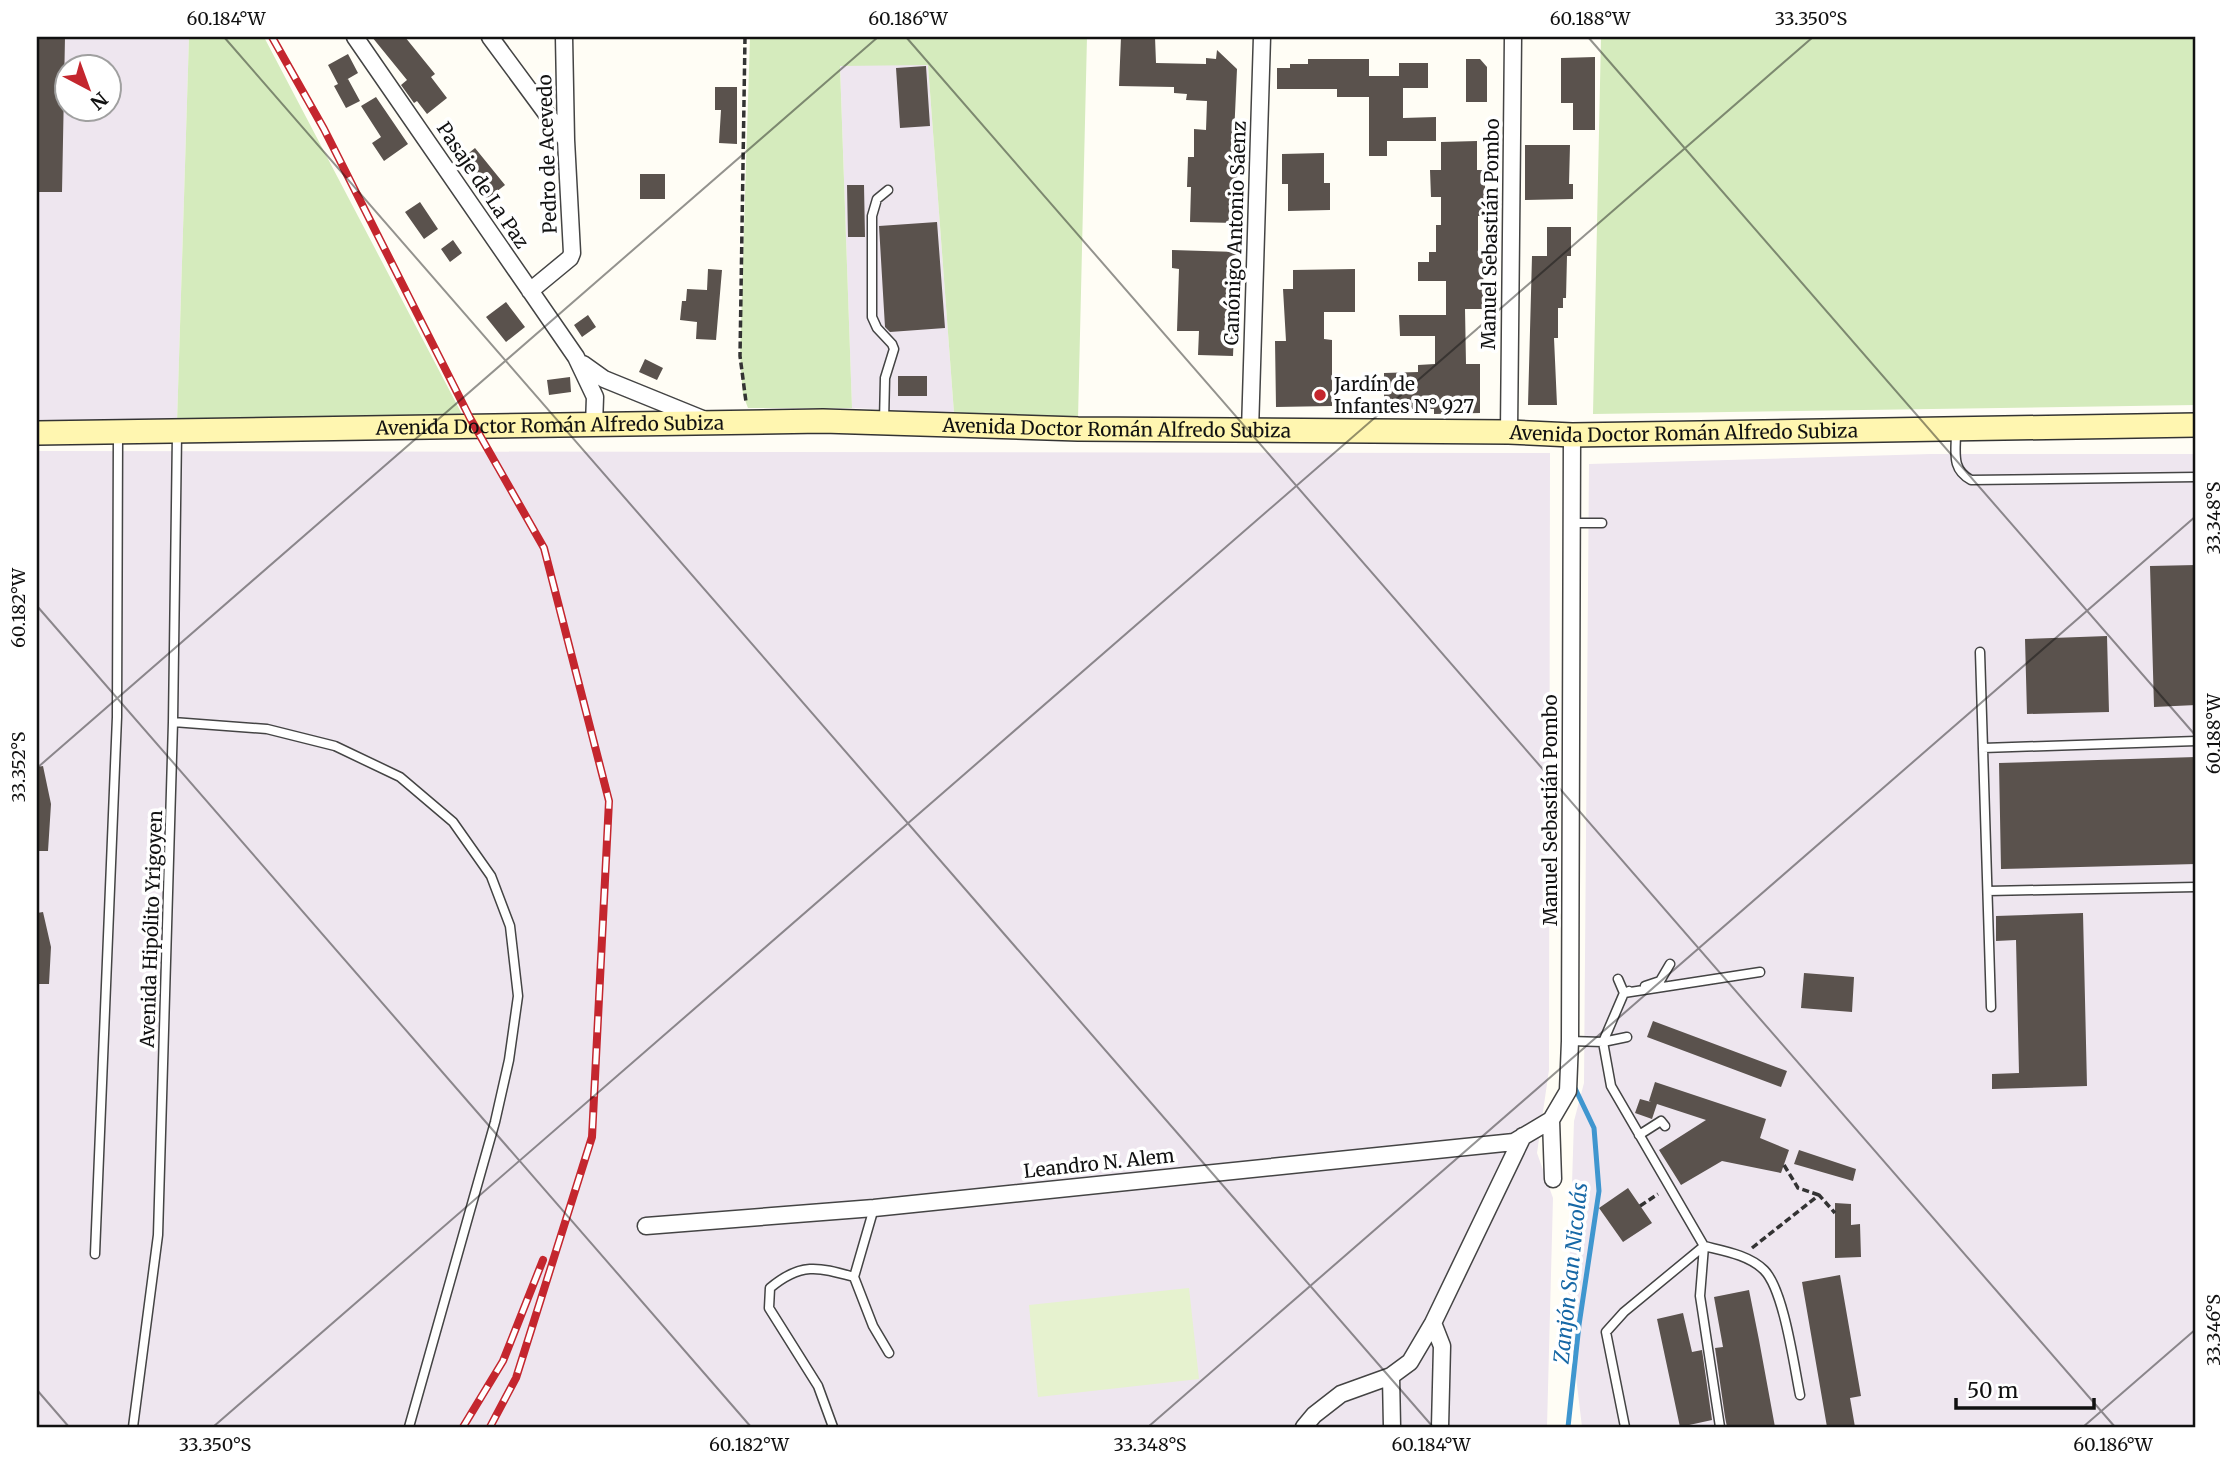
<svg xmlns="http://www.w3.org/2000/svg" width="2233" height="1464" font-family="Merriweather,serif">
  <rect width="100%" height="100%" fill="#fffdf5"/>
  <path fill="#eee6ef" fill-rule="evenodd" d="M37,37H189L177,423L37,426ZM66,66H108V108H66Z
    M840,65H928L954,413L852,408Z
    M37,451L1550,453L1549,1070L1537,1153L1553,1198L1547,1427H37Z
    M1930,454H2196V1427H1582L1568,1309L1574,1121L1584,1083L1589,464Z"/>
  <path fill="#d5ebbd" d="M189,37H264L464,418L177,423Z
    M750,37H1087L1078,419L954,413L928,65L840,66L852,408H748L743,395L740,356Z
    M1601,37H2196V405L1593,414Z"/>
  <path fill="#e6f2cf" d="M1189,1288L1199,1379L1038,1397L1029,1305Z"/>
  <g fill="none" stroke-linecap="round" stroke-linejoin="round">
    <path stroke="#3f96cf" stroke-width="5" d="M1568,1427L1579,1325L1599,1191L1594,1128L1573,1084"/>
  </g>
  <path fill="#5a524d" d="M37,37H65L62,192H37Z
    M372,37H405L435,74L431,77L447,98L427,114L417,101L414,103L401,85L407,80Z
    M1121,37H1155L1156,63L1206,64V58L1216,59L1217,50L1237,69L1233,158H1238L1236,223L1190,222L1191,187H1187L1188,157H1194V129L1206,130L1207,101L1186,100L1187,94L1174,93V87L1119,86Z
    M348,54L358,73L346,80L348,79L360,101L346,108L334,86L338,84L328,65Z
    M1595,57V130H1573V103H1561V58Z
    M1308,59H1369V76H1399V63H1428V88H1403V118L1436,117V141H1387V156H1369V97H1337V89H1277V68H1290V64H1308Z
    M1466,59H1480L1487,67V102H1466Z
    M926,66L930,126L900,128L896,68Z
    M715,87H737V144L719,143L721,110H715Z
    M376,97L408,144L384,161L372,143L381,137L361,106Z
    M1477,141V170H1485V216H1478V251H1483L1484,309H1465L1466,364H1480V413L1434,414V409H1384V373L1418,372V365L1435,364V336H1400L1399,315H1446V281H1418V262H1429V252H1436V225H1441V197H1431L1430,170H1441V142Z
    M1525,145H1570L1569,184H1573V199L1525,200Z
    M475,148L505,185L486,200L474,185L477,183L459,161Z
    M1324,153V183H1330V210L1288,211V184H1282V154Z
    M640,174H665V199H640Z
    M847,185H864L865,237H848Z
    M420,202L438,229L424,239L405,212Z
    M937,222L945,328L890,332L885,327L879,226Z
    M1547,227H1571V256H1567L1566,298H1563V308H1558V338H1554L1557,405H1528L1532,256H1547Z
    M453,240L462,253L450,262L441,249Z
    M1172,250L1237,252L1233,356L1198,355L1199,331H1177L1179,269L1172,268Z
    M708,269L722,270L716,340L696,339L697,322L680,320L682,301H686L687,289L707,290Z
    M1355,269V312H1324V339L1332,340V406L1276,407L1275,341H1286L1283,289H1293V270Z
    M506,302L525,327L506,342L486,317Z
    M588,315L596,327L582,337L574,325Z
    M645,359L663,368L657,380L639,372Z
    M898,376H927V396H898Z
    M570,377L571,392L549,395L547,380Z
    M2196,565V705L2154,707L2150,566Z
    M2107,636L2109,712L2027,714L2025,639Z
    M2196,757V864L2001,869L1999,763Z
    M43,766L51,804L48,851H37V767Z
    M43,912L51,947L49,984H37V913Z
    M2083,913L2087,1086L1992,1089V1074L2019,1073L2016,940L1996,941V916Z
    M1804,973L1854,977L1852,1012L1801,1008Z
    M1653,1021L1787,1071L1781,1087L1647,1037Z
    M1655,1082L1766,1119L1760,1138L1789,1150L1781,1173L1722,1161L1681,1185L1659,1150L1706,1120L1657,1104L1652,1119L1635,1113L1640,1099L1651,1102L1649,1101Z
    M1799,1150L1856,1169L1853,1181L1794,1164Z
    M1628,1188L1652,1223L1623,1242L1599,1208Z
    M1835,1203L1851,1204V1225L1860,1224L1861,1257L1835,1258Z
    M1840,1275L1861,1396L1850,1398L1855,1427H1827L1802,1282Z
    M1749,1290L1759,1340L1775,1427H1727L1725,1417L1715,1348L1723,1347L1714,1297Z
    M1683,1313L1692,1352L1702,1350L1712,1420L1680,1427L1657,1319Z"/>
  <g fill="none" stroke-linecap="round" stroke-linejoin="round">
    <defs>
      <path id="lane" d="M884,422L885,378L894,349L892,344L877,328L872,317V216L877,199L888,190
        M1956,432C1956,453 1951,469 1971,480L2196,477
        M1572,523H1602
        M1980,652L1991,1007
        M173,722L267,729L335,746L400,777L453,822L491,876L510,926L518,996L509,1060L495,1122L409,1427
        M1983,748L2196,741
        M1988,891L2196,887
        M1618,979L1624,993L1760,972
        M1645,986L1660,981L1670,964
        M1627,1037L1603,1042L1611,1086L1704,1246C1724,1251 1749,1255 1764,1270C1784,1290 1794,1366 1800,1395
        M1570,1041L1603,1042L1624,993L1629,991
        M1639,1135L1661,1121L1665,1126
        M874,1208L854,1277L873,1326L889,1353
        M1704,1246L1700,1296L1720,1427
        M95,1254L117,717L118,435
        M133,1427L158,1235L173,722L177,434
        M833,1427L818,1386L769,1308L770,1288C801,1262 818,1267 854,1277
        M1625,1427L1606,1332L1624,1312L1704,1246"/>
      <path id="street" d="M355,37L576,357L595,397L594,425
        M490,37L566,140
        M530,291L570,258L572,253L566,140L564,37
        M583,364L604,379L705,420
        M1250,431L1262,37
        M1509,432L1513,37
        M1553,1179L1551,1120L1568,1091L1570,1041L1572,435
        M646,1226L874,1208L1514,1142L1551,1120
        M1433,1323L1442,1346L1440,1427
        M1391,1376L1392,1427
        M1304,1427L1314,1415L1341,1394L1391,1376L1410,1362L1433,1323L1523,1136"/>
      <g id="secondary">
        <path id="s1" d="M37,433L823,421L1078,429L1509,432L1572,435L2196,425"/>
      </g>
    </defs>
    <use href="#lane" stroke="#444" stroke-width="11"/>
    <use href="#street" stroke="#444" stroke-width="19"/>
    <use href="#secondary" stroke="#333" stroke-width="26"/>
    <path stroke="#333" stroke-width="3.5" stroke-dasharray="7 3.5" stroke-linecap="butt" d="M745,37L740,356L746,402
      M1784,1165L1798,1188L1819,1195
      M1640,1206L1658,1194
      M1752,1248L1819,1195L1835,1213"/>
    <use href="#lane" stroke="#fff" stroke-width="8"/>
    <use href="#street" stroke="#fff" stroke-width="16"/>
    <use href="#secondary" stroke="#fff6b0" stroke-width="23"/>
    <defs>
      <path id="rail" d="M272,37L324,129L470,418L544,548L609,801L592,1137L516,1378L490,1427
        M463,1427L503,1361L543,1260"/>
    </defs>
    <use href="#rail" stroke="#c4262e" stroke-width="8"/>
    <use href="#rail" stroke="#fff" stroke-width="5" stroke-dasharray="16" stroke-linecap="butt"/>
  </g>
  <path fill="none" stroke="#111" stroke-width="2" stroke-opacity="0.45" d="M224,37L1433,1427M906,37L2115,1427M1588,37L2196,736M37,606L751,1427M37,768L878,37M37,1390L69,1427M213,1427L1813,37M1148,1427L2196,516M2083,1427L2196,1329"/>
  <circle fill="#c4262e" stroke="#fff" stroke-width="2.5" cx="1320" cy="395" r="7"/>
  <g text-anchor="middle" stroke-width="7" stroke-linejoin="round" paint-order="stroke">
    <g font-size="19" fill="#111" stroke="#fff">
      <text transform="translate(547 154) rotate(-92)" y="7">Pedro de Acevedo</text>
      <text transform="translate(483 185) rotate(56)" y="7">Pasaje de La Paz</text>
      <text transform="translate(1235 233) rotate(-88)" y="7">Canónigo Antonio Sáenz</text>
      <text transform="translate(1490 234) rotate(-89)" y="7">Manuel Sebastián Pombo</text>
      <text dy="7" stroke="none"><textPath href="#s1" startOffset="513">Avenida Doctor Román Alfredo Subiza</textPath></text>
      <text dy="7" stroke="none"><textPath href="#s1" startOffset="1080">Avenida Doctor Román Alfredo Subiza</textPath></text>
      <text dy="7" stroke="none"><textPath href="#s1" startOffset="1647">Avenida Doctor Román Alfredo Subiza</textPath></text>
      <text transform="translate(1550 810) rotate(-90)" y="7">Manuel Sebastián Pombo</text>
      <text transform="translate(151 929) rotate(-88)" y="7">Avenida Hipólito Yrigoyen</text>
      <text transform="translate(1099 1163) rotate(-6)" y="7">Leandro N. Alem</text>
    </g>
    <g font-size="19" fill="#111" stroke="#fff" text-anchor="start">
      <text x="1334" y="391">Jardín de<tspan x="1334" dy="22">Infantes N° 927</tspan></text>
    </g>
    <g font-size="21" font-style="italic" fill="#1768a6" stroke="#fff">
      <text transform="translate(1571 1273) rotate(-84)" y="7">Zanjón San Nicolás</text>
    </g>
  </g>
  <rect width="2233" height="1464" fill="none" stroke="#ffffff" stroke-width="77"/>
  <g transform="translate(88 88) rotate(139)"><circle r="33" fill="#ffffff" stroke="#a0a0a0" stroke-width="2"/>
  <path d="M0-5L12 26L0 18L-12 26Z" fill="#c4262e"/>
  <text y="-10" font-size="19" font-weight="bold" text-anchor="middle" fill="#111111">N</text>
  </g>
  <path d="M1956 1398v10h138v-10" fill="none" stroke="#111111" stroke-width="3.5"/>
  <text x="1967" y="1398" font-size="21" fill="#111111" stroke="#ffffff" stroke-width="5" paint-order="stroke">50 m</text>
  <rect x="38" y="38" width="2156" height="1388" fill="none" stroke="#111" stroke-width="2.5"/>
  <g font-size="18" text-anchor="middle" fill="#111">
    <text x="226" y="25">60.184°W</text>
    <text x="908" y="25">60.186°W</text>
    <text x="1590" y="25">60.188°W</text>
    <text x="1811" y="25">33.350°S</text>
    <text transform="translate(2214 518) rotate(-90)" y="6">33.348°S</text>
    <text transform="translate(19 608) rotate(-90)" y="6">60.182°W</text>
    <text transform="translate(2214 734) rotate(-90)" y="6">60.188°W</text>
    <text transform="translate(19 767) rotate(-90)" y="6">33.352°S</text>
    <text transform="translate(2214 1330) rotate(-90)" y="6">33.346°S</text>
    <text x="215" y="1451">33.350°S</text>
    <text x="749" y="1451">60.182°W</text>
    <text x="1150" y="1451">33.348°S</text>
    <text x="1431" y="1451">60.184°W</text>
    <text x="2113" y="1451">60.186°W</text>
  </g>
</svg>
